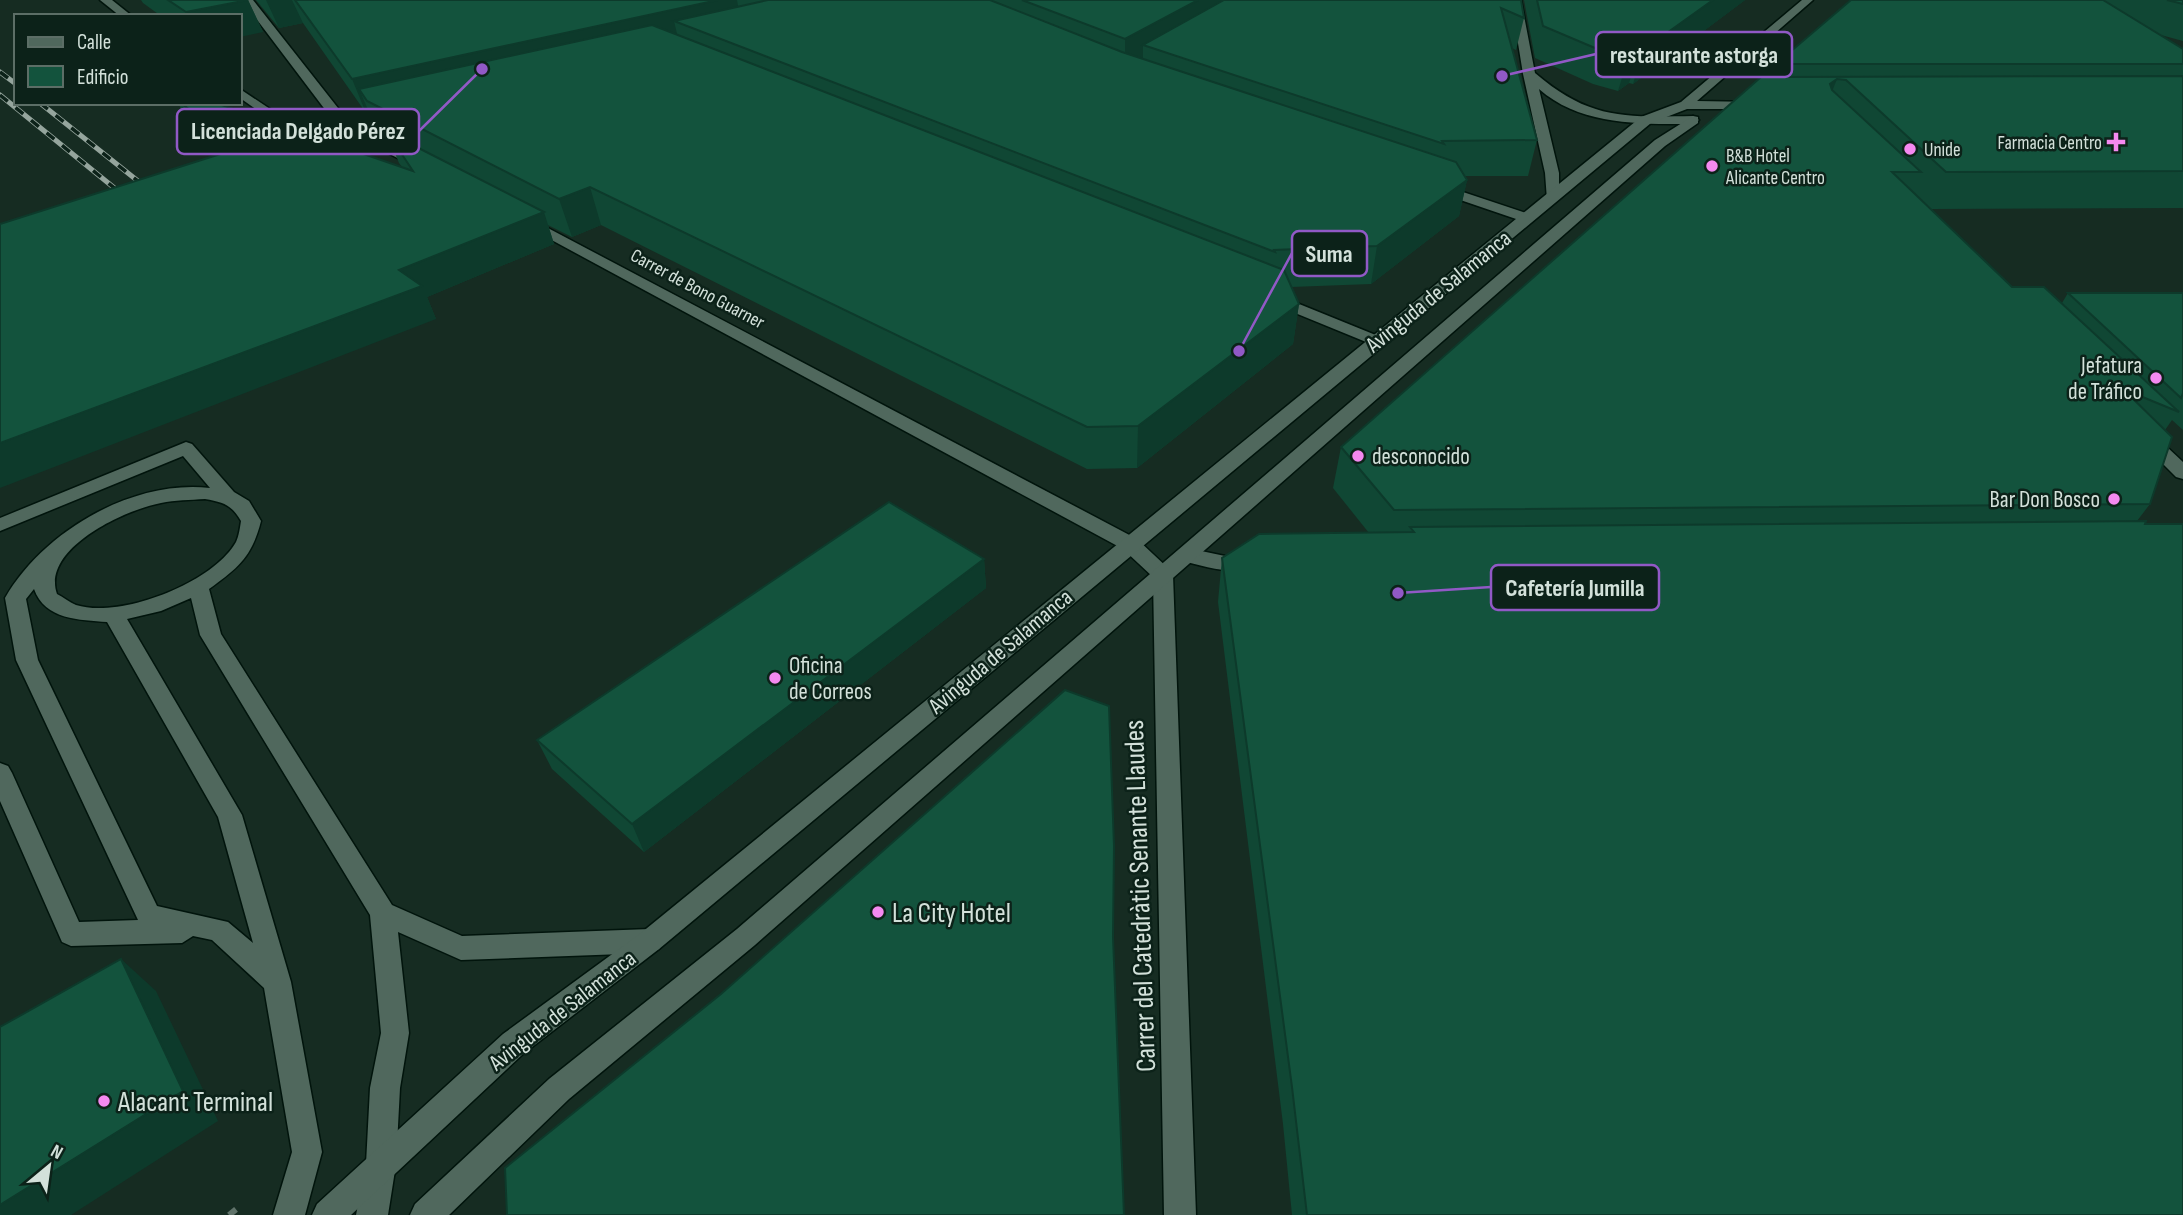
<svg xmlns="http://www.w3.org/2000/svg" width="2183" height="1215" font-family="'Sofia Sans Condensed',sans-serif">
  <rect width="100%" height="100%" fill="#162c22"/>
  <g fill="none" stroke-linecap="round" stroke-linejoin="round">
    <defs>
      <path id="lane" d="M100,0H112L132,16H120Z
        M240,89L318,141L363,131L370,135L363,139L311,148L240,98Z
        M186,442L192,444L234,492L249,501L261,521C252,557 238,568 209,589L221,634L392,905L462,936L650,929L659,933L663,941L659,949L650,953L461,960L398,932L409,1033L400,1088L396,1164L388,1215H356L366,1164L370,1088L381,1033L370,915L200,635L191,598L161,611L127,619L242,815L291,982L322,1152L305,1215H273L292,1152L264,988L212,940L193,936L182,943L71,946L62,942L0,801V763L8,766L12,773L79,922L138,920L16,660L5,598C43,532 132,479 210,488L183,456L0,531V518ZM205,499C223,502 232,505 241,521C240,527 239,536 236,542C213,583 120,619 76,605C69,602 63,597 57,594C41,549 124,510 161,503C175,500 190,500 205,499ZM34,589C45,620 80,620 107,622L218,817L253,943L228,922L157,906L38,660L26,599Z"/>
      <path id="street" d="M242,0H253L349,122L423,160V166H413L339,128Z
        M1511,0H1521L1535,73C1590,120 1624,117 1693,116L1699,120L1693,124C1640,124 1581,126 1539,89L1559,173V197L1557,200H1547L1545,173L1523,74Z
        M1436,183L1532,215L1534,218L1532,221H1522L1431,190V184Z
        M527,217L1137,539L1170,570L1173,575L1196,1215H1164L1153,577L1123,549L522,224L520,221Z
        M1272,293L1383,338L1385,341L1377,346L1371,344L1266,301L1264,298L1266,295Z
        M2145,430L2151,432L2183,462V479L2176,477L2139,440L2136,436L2139,432Z
        M1187,548L1225,556L1257,558L1260,563L1257,568C1233,575 1204,567 1180,560L1177,555L1180,550Z"/>
      <path id="secondary" d="M1802,0H1813L1697,101L1756,102L1760,103V109H1687L1651,123L659,949L523,1054L351,1215H312L317,1204L503,1034L641,933L1641,117L1681,102Z
        M1693,116L1698,117V123L1665,146L755,945L569,1099L449,1215H410L415,1204L549,1079L737,929L1655,140Z"/>
    </defs>
    <use href="#lane" stroke="#01140c" stroke-width="3"/>
    <use href="#street" stroke="#01140c" stroke-width="3"/>
    <use href="#secondary" stroke="#01140c" stroke-width="3"/>
    <path stroke="#60736a" stroke-width="6" stroke-dasharray="9 4.5" stroke-linecap="butt" d="M229,1215L239,1207"/>
    <use href="#lane" fill="#50685d" fill-rule="evenodd"/>
    <use href="#street" fill="#50685d" fill-rule="evenodd"/>
    <use href="#secondary" fill="#50685d" fill-rule="evenodd"/>
    <defs>
      <path id="rail-far1" d="M0,72L16,84
        M0,95L123,195
        M40,103L153,193"/>
      <path id="rail" d="M120,194L127,199"/>
    </defs>
    <use href="#rail-far1" stroke="#95a59d" stroke-width="5"/>
    <use href="#rail" stroke="#95a59d" stroke-width="6"/>
    <use href="#rail-far1" stroke="#0c2219" stroke-width="3.5" stroke-dasharray="10" stroke-linecap="butt"/>
    <use href="#rail" stroke="#0c2219" stroke-width="4.5" stroke-dasharray="12" stroke-linecap="butt"/>
  </g>
  <path fill="#104734" d="M141,0H248L263,32L240,16H161L143,3Z
    M256,0H1521L1524,18L1516,50L1512,48L1537,140L1528,176H1465L1467,180L1459,216L1371,284L1291,287L1299,304L1293,344L1137,468L1087,469L601,225L572,237L548,225L554,244L427,297L436,319L192,129L178,103H216L402,167L399,163L390,141L382,137L374,125L369,112L366,113L303,23L279,28Z
    M1524,0H1745L1633,84L1629,83L1618,91L1593,84L1535,58Z
    M1851,0H2183V41L2161,35L2183,49V208L1931,209L2012,287L2062,303L2068,293H2183V430L2172,420L2165,430L2150,504L2137,521L2145,524L2183,1215H1292L1283,1124L1218,602L1222,558L1369,533L1333,488L1341,447L1771,77L1776,64Z
    M984,559L986,588L644,852L552,769L537,740Z"/>
  <path fill="#0d3a2b" d="M248,0L263,32L240,37V16H188L186,12Z
    M266,0H292L303,23L279,28Z
    M718,0H737L742,28L674,21L679,42L359,89L369,112L366,113L352,79Z
    M1198,0H1223L1222,17L1143,45V62L1125,72V39Z
    M1713,0H1745L1633,84L1643,50Z
    M1639,49L1629,83L1618,91L1628,58Z
    M1837,79L1823,114L1830,84Z
    M1467,180L1459,216L1371,284L1377,246Z
    M590,187L601,225L572,237L559,199Z
    M544,212L554,244L427,297L436,319L0,488V443L399,270Z
    M1299,304L1293,344L1137,468L1138,426Z
    M984,559L986,588L644,852L632,824Z
    M121,959L156,991L218,1121L71,1215H0V1205Z"/>
  <path fill="#13533d" stroke="#0d3a2b" stroke-width="2" d="M168,0H248L186,12Z
    M295,0H718L352,79Z
    M768,0H990L1122,52L1456,162L1467,180L1377,246L1274,250L1275,252L674,21Z
    M1022,0H1198L1125,39Z
    M1224,0H1521L1524,18L1501,8L1537,140L1442,141L1444,144L1143,45Z
    M1537,0H1713L1643,50L1639,49L1628,58L1602,51L1543,26Z
    M1851,0H2103L2183,49V64H1776Z
    M2167,0H2183V4Z
    M652,25L1284,270L1299,304L1138,426L1087,427L590,187L559,199L367,101L359,89Z
    M2183,76V171L1946,172L1846,80L1837,79L1830,84L1832,90L1921,172H1892L2012,287H2044L2179,412L2123,389L2172,437L2150,504L1394,510L1341,447L1761,77Z
    M181,103H216L413,171L387,132L544,212L399,270L422,286L0,443V224L239,148Z
    M2068,293H2183V393L2181,398Z
    M889,502L984,559L632,824L537,740Z
    M2146,521L2145,524H2183V1215H1307L1292,1087L1222,558L1259,534L1414,532L1410,527Z
    M1065,690L1109,706L1114,846L1113,937L1124,1215H507L505,1168L721,994Z
    M121,959L183,1091L0,1205V1027Z"/>
  <g fill="#f489f0" stroke="#0c2219" stroke-width="2.5">
    <path d="M2112.5 131.5h7v7h7v7h-7v7h-7v-7h-7v-7h7z"/>
    <circle cx="1910" cy="149" r="7"/>
    <circle cx="1712" cy="166" r="7"/>
    <circle cx="2156" cy="378" r="7"/>
    <circle cx="1358" cy="456" r="7"/>
    <circle cx="2114" cy="499" r="7"/>
    <circle cx="775" cy="678" r="7"/>
    <circle cx="878" cy="912" r="7"/>
    <circle cx="104" cy="1101" r="7"/>
  </g>
  <g text-anchor="middle" stroke-width="5" stroke-linejoin="round" paint-order="stroke">
    <g font-size="19" fill="#d3e1da" stroke="#0c2219" text-anchor="start">
      <text x="2102" y="149" text-anchor="end">Farmacia Centro</text>
      <text x="1924" y="156">Unide</text>
      <text x="1726" y="162">B&amp;B Hotel<tspan x="1726" dy="22">Alicante Centro</tspan></text>
    </g>
    <g font-size="19" fill="#d3e1da" stroke="#0c2219">
      <text transform="translate(698 288) rotate(28)" y="7">Carrer de Bono Guarner</text>
    </g>
    <g font-size="23" fill="#d3e1da" stroke="#0c2219">
      <text transform="translate(1438 291) rotate(-39)" y="8">Avinguda de Salamanca</text>
      <text transform="translate(1000 651) rotate(-40)" y="8">Avinguda de Salamanca</text>
      <text transform="translate(562 1010) rotate(-38)" y="8">Avinguda de Salamanca</text>
    </g>
    <g font-size="23" fill="#d3e1da" stroke="#0c2219" text-anchor="end">
      <text x="2142" y="373">Jefatura<tspan x="2142" dy="26">de Tráfico</tspan></text>
      <text x="1372" y="464" text-anchor="start">desconocido</text>
      <text x="2100" y="507">Bar Don Bosco</text>
      <text x="789" y="673" text-anchor="start">Oficina<tspan x="789" dy="26">de Correos</tspan></text>
    </g>
    <g font-size="28" fill="#d3e1da" stroke="#0c2219">
      <text transform="translate(1139 896) rotate(-92)" y="10">Carrer del Catedràtic Senante Llaudes</text>
    </g>
    <g font-size="28" fill="#d3e1da" stroke="#0c2219" text-anchor="start">
      <text x="892" y="922">La City Hotel</text>
      <text x="118" y="1111">Alacant Terminal</text>
    </g>
  </g>
  <path fill="none" stroke="#9159c6" stroke-width="2.5" d="M1502 76L1596 54M482 69L419 131M1239 351L1292 253M1398 593L1491 587"/>
  <g fill="#9159c6" stroke="#0c2219" stroke-width="2.5">
    <circle cx="1502" cy="76" r="7"/>
    <circle cx="482" cy="69" r="7"/>
    <circle cx="1239" cy="351" r="7"/>
    <circle cx="1398" cy="593" r="7"/>
  </g>
  <g fill="#0c2219" stroke="#9159c6" stroke-width="2.5">
    <rect x="1596" y="32" width="196" height="45" rx="7"/>
    <rect x="177" y="109" width="242" height="45" rx="7"/>
    <rect x="1292" y="231" width="75" height="45" rx="7"/>
    <rect x="1491" y="565" width="168" height="45" rx="7"/>
  </g>
  <g font-size="24" text-anchor="middle" font-weight="bold" fill="#d3e1da">
    <text x="1694" y="63">restaurante astorga</text>
    <text x="298" y="139">Licenciada Delgado Pérez</text>
    <text x="1329" y="262">Suma</text>
    <text x="1575" y="596">Cafetería Jumilla</text>
  </g>
  <rect x="14" y="14" width="228" height="91" fill="#0c2219" stroke="#5c6e66" stroke-width="2"/>
  <rect x="28" y="37" width="35" height="10" fill="#50685d" stroke="#5c6e66" stroke-width="2"/>
  <text x="77" y="49" font-size="21" fill="#d3e1da">Calle</text>
  <rect x="28" y="66" width="35" height="21" fill="#13533d" stroke="#5c6e66" stroke-width="2"/>
  <text x="77" y="84" font-size="21" fill="#d3e1da">Edificio</text>
  <g transform="translate(49 1166) rotate(29)" stroke="#0c2219" stroke-width="5" paint-order="stroke">
  <path d="M0-5L12 26L0 18L-12 26Z" fill="#d3e1da"/>
  <text y="-10" font-size="19" font-weight="bold" text-anchor="middle" fill="#d3e1da">N</text>
  </g>
</svg>
